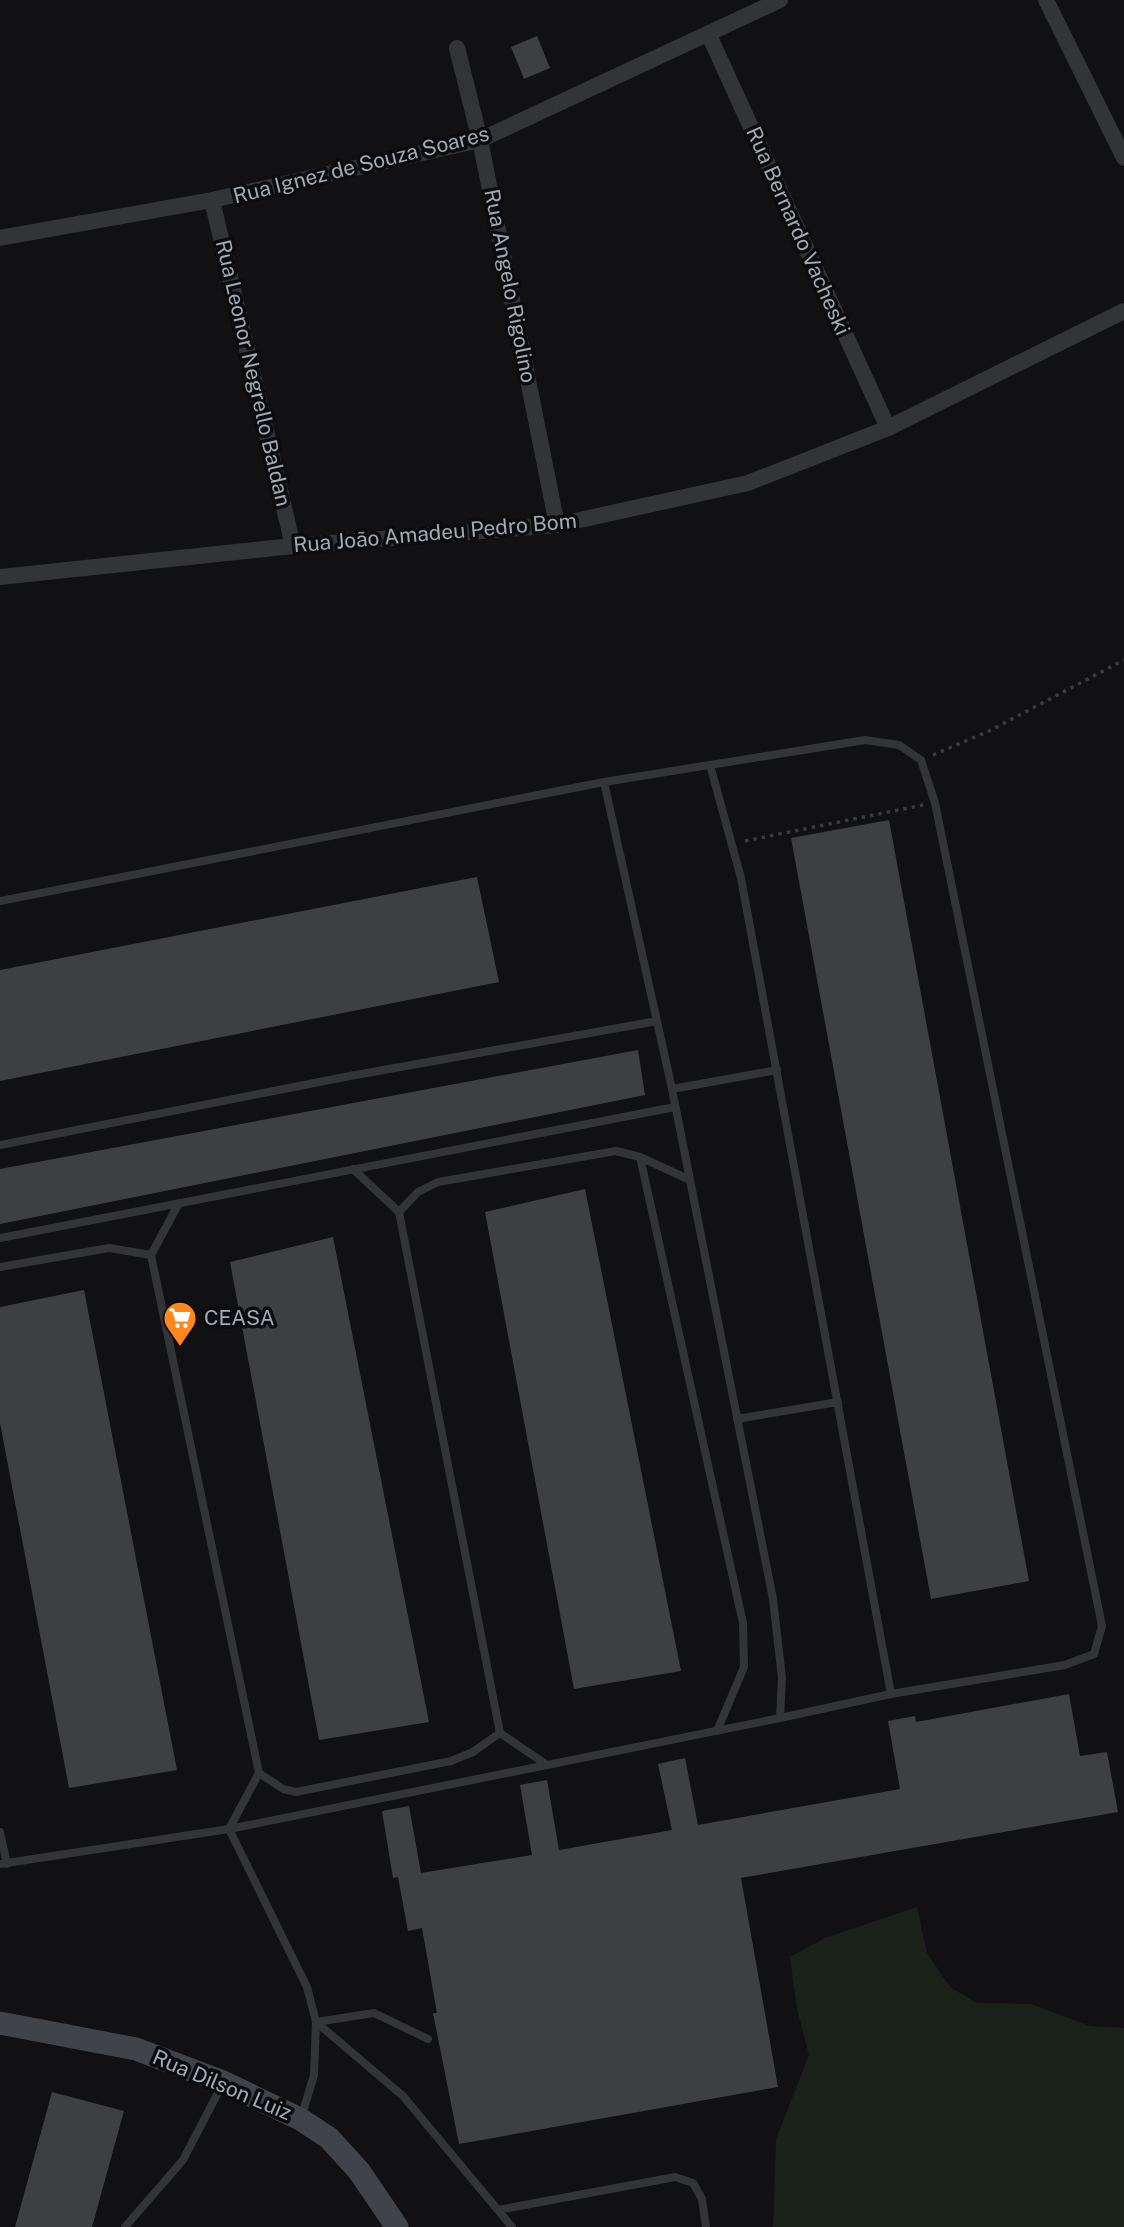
<svg xmlns="http://www.w3.org/2000/svg" width="1124" height="2227" font-family="'Public Sans',sans-serif">
  <rect width="100%" height="100%" fill="#111113"/>
  <path fill="#192119" d="M917,1907L927,1953L950,1987L977,2003L1031,2004L1090,2026L1124,2028V2227H773L776,2139L809,2055L797,2009L790,1957L825,1938Z"/>
  <path fill="#3d3f43" d="M537,36L550,68L524,79L511,47Z
    M889,820L1029,1581L931,1599L791,838Z
    M477,877L499,982L0,1081V970Z
    M638,1050L645,1095L0,1224V1169Z
    M585,1189L681,1671L574,1689L485,1212Z
    M333,1237L429,1722L319,1740L230,1262Z
    M84,1290L177,1770L69,1788L0,1423V1307Z
    M1069,1694L1080,1756L1107,1752L1118,1812L741,1878L778,2087L459,2144L433,2013H437L422,1928L408,1931L398,1877L393,1878L382,1811L409,1806L421,1873L532,1855L520,1785L547,1780L559,1850L672,1830L658,1764L685,1758L698,1825L900,1789L888,1721L915,1716L916,1722Z
    M52,2092L124,2111L92,2227H15Z"/>
  <g fill="none" stroke-linecap="round" stroke-linejoin="round">
    <path stroke="#383b3f" stroke-width="3.5" stroke-dasharray="3.5 5" stroke-linecap="butt" d="M933,755L989,731L1124,660
      M745,841L923,805"/>
    <path stroke="#323438" stroke-width="8" d="M710,765L741,878L891,1694
      M0,901L604,782L865,740L899,745L921,760L935,803L1102,1626L1094,1654L1065,1665L891,1694L780,1718
      M672,1089L777,1070
      M0,1145L350,1076L657,1021
      M640,1157L743,1623L744,1667L717,1731
      M353,1169L399,1212L500,1733L547,1765
      M179,1203L151,1255L259,1773L229,1829L307,1987L316,2022L314,2075L302,2115
      M399,1212L418,1192L438,1182L616,1151L640,1157L690,1180
      M0,1238L675,1107
      M0,1267L109,1248L151,1255
      M737,1419L838,1402
      M259,1773L283,1789L296,1792L451,1761L473,1752L500,1733
      M0,1832L7,1864
      M0,1864L229,1829L780,1718L782,1678L773,1599L672,1089L604,782
      M428,2039L374,2013L316,2022L403,2096L512,2227
      M498,2210L675,2177L693,2183L702,2199L706,2227
      M125,2227L183,2160L222,2085"/>
    <path stroke="#323438" stroke-width="16" d="M1046,0L1124,158
      M709,35L888,428
      M457,48L480,140L557,525
      M212,200L293,546
      M0,238L212,200L480,140L780,0
      M0,577L293,546L557,525L748,483L888,428L1124,311"/>
    <path stroke="#404348" stroke-width="23" d="M0,2023L136,2049L223,2082L300,2119L329,2138L359,2171L397,2227"/>
  </g>
  <defs>
    <symbol id="supermarket-pin" viewBox="-11 -11 22 30"><path d="M0 17L-7.5 6A9.5 9.5 0 1 1 7.5 6Z" fill="#ff871d" stroke="#0c0c0e"/><path d="M-6-5.5h2.5l.6 2H6L4.5 2H-2.5L-4.4-4H-6ZM-1.5 3.2a1.3 1.3 0 1 0 .1 0ZM3 3.2a1.3 1.3 0 1 0 .1 0Z" fill="#fff"/></symbol>
  </defs>
  <g fill-rule="evenodd">
    <use href="#supermarket-pin" x="161" y="1299" width="38" height="52"/>
  </g>
  <g text-anchor="middle" stroke-width="7" stroke-linejoin="round" paint-order="stroke">
    <g font-size="21" fill="#a1abb5" stroke="#0c0c0e">
      <text transform="translate(361 165) rotate(-14)" y="7">Rua Ignez de Souza Soares</text>
      <text transform="translate(798 231) rotate(66)" y="7">Rua Bernardo Vacheski</text>
      <text transform="translate(510 286) rotate(79)" y="7">Rua Angelo Rigolino</text>
      <text transform="translate(253 373) rotate(77)" y="7">Rua Leonor Negrello Baldan</text>
      <text transform="translate(435 533) rotate(-5)" y="7">Rua João Amadeu Pedro Bom</text>
      <text transform="translate(222 2085) rotate(23)" y="7">Rua Dilson Luiz</text>
    </g>
    <g font-size="21" fill="#a1abb5" stroke="#0c0c0e" text-anchor="start">
      <text x="204" y="1325">CEASA</text>
    </g>
  </g>
</svg>
